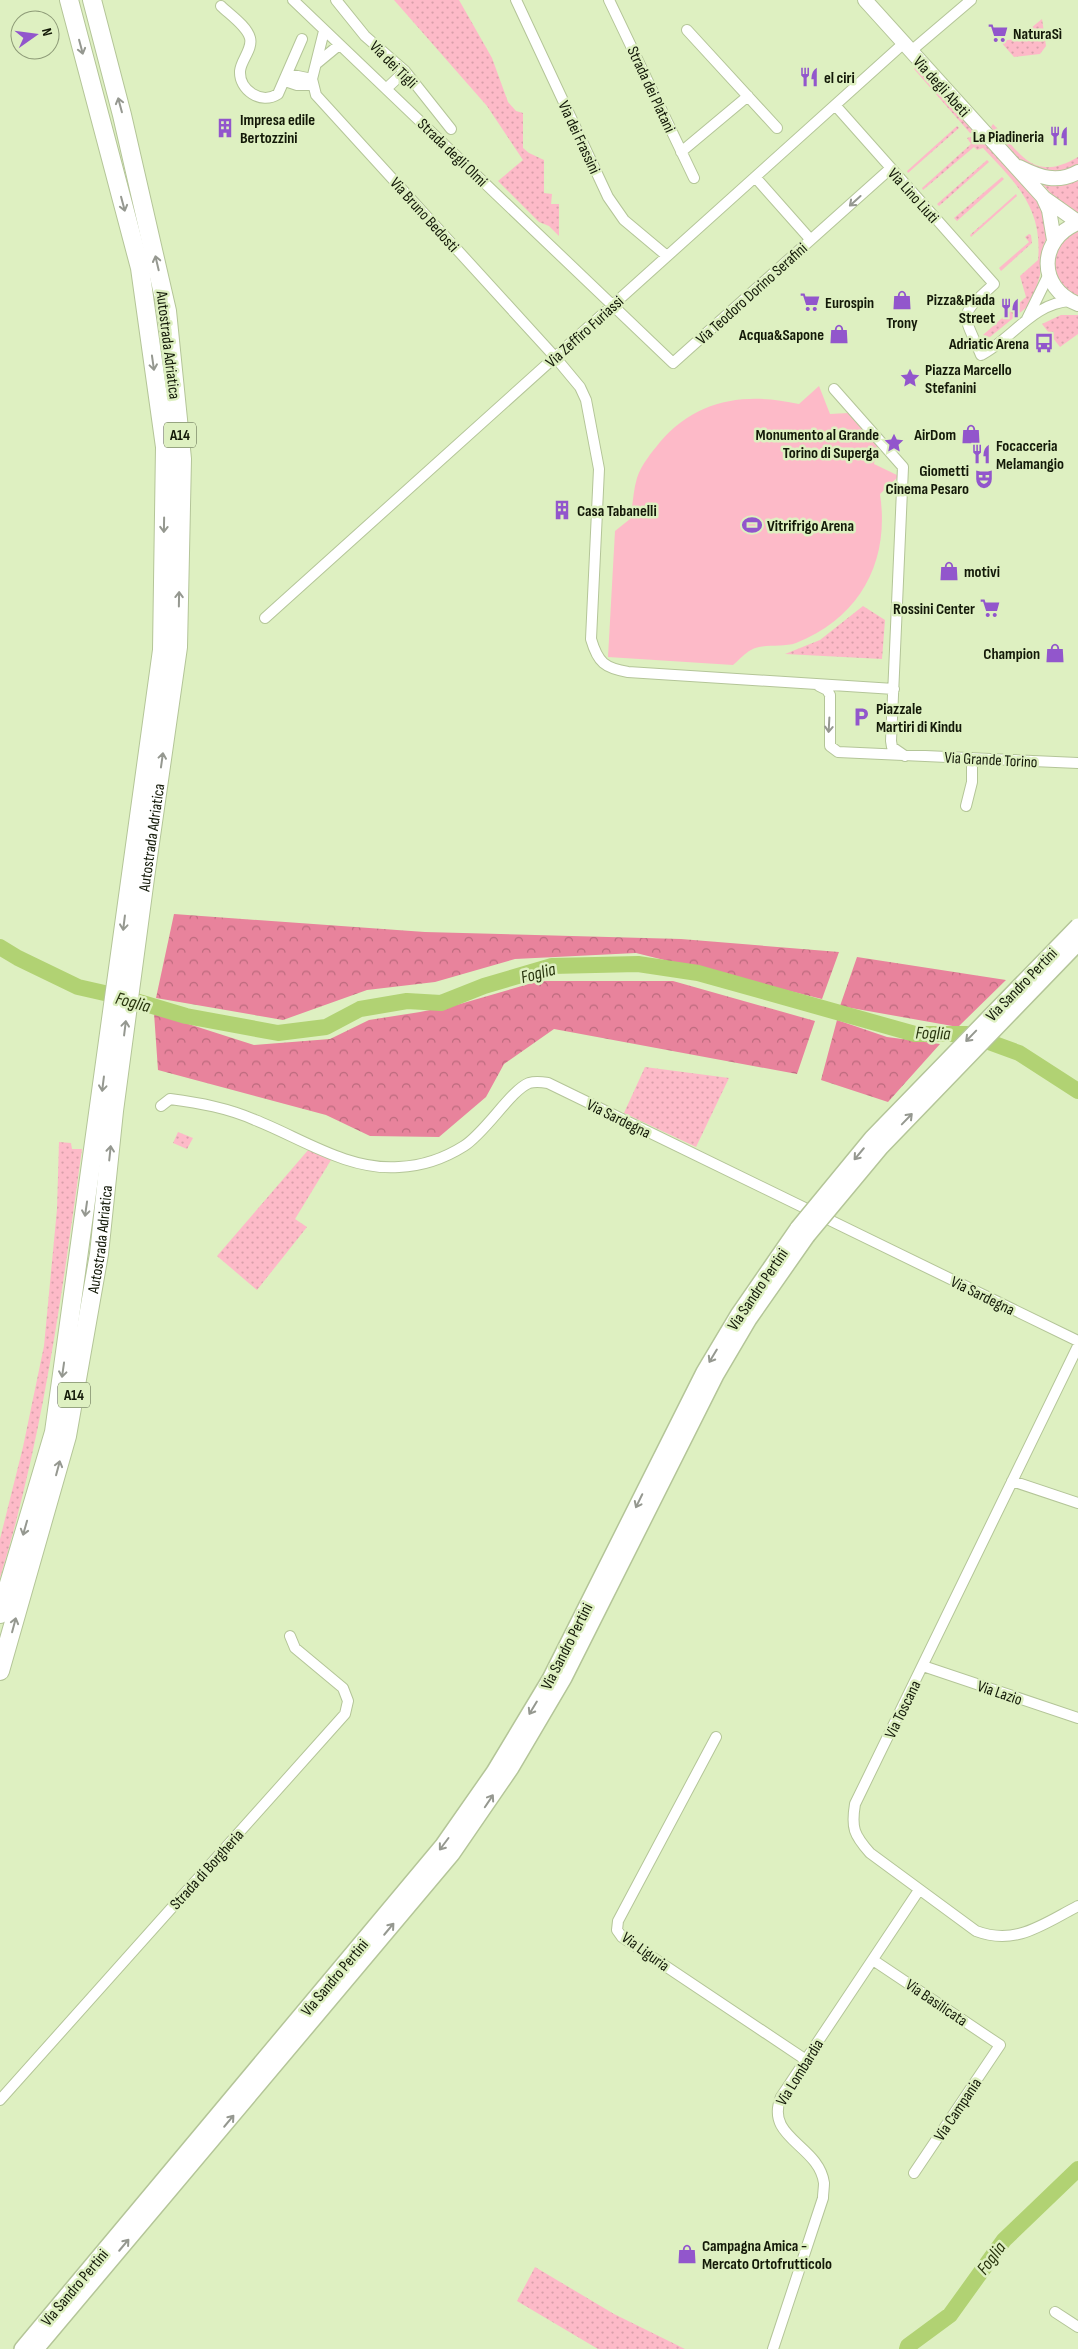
<svg xmlns="http://www.w3.org/2000/svg" width="1078" height="2349" font-family="'Sofia Sans Condensed',sans-serif">
  <defs>
    <pattern id="green-dots" width="8" height="8" patternUnits="userSpaceOnUse" patternTransform="scale(1.25)"><rect width="8" height="8" fill="#fdbac8"/><path d="M2 2h.1M6 6h.1" fill="none" stroke="#d89faa" stroke-width="1.8" stroke-linecap="round"/></pattern>
    <pattern id="forest-crowns" width="20" height="18" patternUnits="userSpaceOnUse" patternTransform="scale(1.25)"><rect width="20" height="18" fill="#e8839c"/><path d="M2 6a3 3 0 1 1 6 0M12 15a3 3 0 1 1 6 0" fill="none" stroke="#bb6a7d"/></pattern>
  </defs>
  <rect width="100%" height="100%" fill="#def0c1"/>
  <path fill="url(#green-dots)" d="M394,0H459L492,58L508,102L516,111L523,113V148L529,153L544,160V193L552,194L551,204H559V236L549,226L539,222L498,181L523,160L487,106Z
    M1042,19L1046,46L1040,54L1014,57L1000,41L1032,37L1031,28Z
    M917,66L976,133H970L914,69Z
    M993,124C1022,155 1033,183 1078,157V167L1057,175L1024,165L991,127Z
    M957,126L959,128L908,173L907,171Z
    M978,135L1044,208L1048,234L1043,247L1040,275L1033,299L1027,307L990,337L983,335L1026,297L1020,276L1038,260C1043,208 1016,183 983,148L977,150L974,147L923,190L922,188L971,144L967,138Z
    M987,160L989,162L939,206L937,204Z
    M1078,176V214L1062,206L1038,179Z
    M1002,177L1004,179L957,221L954,218Z
    M1016,194L1017,196L971,237L970,235Z
    M1078,228V299L1064,290L1054,273V253L1058,243Z
    M1029,234L1031,235L1032,243L1001,271L999,268L1029,242L1025,237Z
    M1061,315H1078V334L1060,347L1042,324Z
    M863,606L885,620L882,659L785,654L820,640Z
    M645,1067L729,1078L696,1147L624,1113Z
    M178,1132L193,1138L187,1149L173,1143Z
    M59,1142L71,1143L72,1149H82C62,1293 43,1438 0,1578V1539L23,1447L44,1346L57,1209Z
    M309,1149L331,1160L295,1219L307,1227L257,1290L217,1256Z
    M535,2267L614,2314L685,2349H598L517,2301Z"/>
  <path fill="url(#forest-crowns)" d="M174,914L425,932L681,939L839,952L822,999L636,953L515,959L435,982L367,990L283,1020L156,998Z
    M857,957L1006,980L958,1027L840,1006Z
    M539,981H673L815,1021L797,1074L554,1029L504,1064L486,1097L439,1137L370,1136L326,1115L158,1070L154,1013L254,1045L330,1039L369,1020L420,1012L460,1004Z
    M837,1020L887,1037L940,1044L888,1102L821,1080Z"/>
  <path fill="#fdbac8" d="M819,386L830,414L848,413L877,446L874,464L899,476L880,494C890,561 861,617 796,643C782,648 763,643 751,650C745,653 739,660 733,665L608,657L615,531L630,519C633,506 633,491 637,478C641,465 652,452 660,442C697,399 746,392 799,404Z"/>
  <g fill="none" stroke-linecap="round" stroke-linejoin="round">
    <path stroke="#b1d273" stroke-width="16" d="M0,947L18,958L78,987L122,997L186,1016L278,1033L326,1027L360,1009L407,1001L441,1003L484,986L552,966L638,964L698,973L915,1034H967L1019,1053L1078,1091
      M907,2349L908,2346L950,2315L1004,2240L1078,2169"/>
    <defs>
      <path id="street" d="M293,0L673,363L891,168
        M336,0L365,36L405,71L451,129
        M516,0L608,197L624,220L667,256
        M609,0L694,178
        M221,6C229,14 247,26 250,38C253,49 241,60 240,71C239,90 261,105 278,94L302,39
        M687,30L777,128
        M324,31L312,79L316,95L555,357L580,387L586,400L599,469L591,639C598,663 605,668 628,672L894,689
        M911,51L971,0
        M316,64L339,45
        M288,74L312,79
        M285,81L297,85H313
        M387,88L405,71
        M835,105L994,284C958,317 962,311 981,355C1012,339 1033,303 1070,301
        M681,152L748,96
        M755,177L810,239
        M1027,319L1049,274
        M834,389L903,467L891,741L892,747L905,756
        M265,618L904,43
        M819,686L827,690L830,695V746L838,752L1078,763
        M966,806L972,782V758
        M161,1106L170,1099C200,1103 228,1108 255,1120C301,1138 348,1171 399,1167C422,1166 445,1158 464,1146C486,1132 511,1090 529,1083C536,1081 542,1082 548,1083L1078,1341
        M1078,1346L855,1804C851,1828 854,1835 870,1853L976,1931C1016,1946 1043,1924 1078,1906
        M1012,1481L1078,1503
        M923,1666L1078,1718
        M716,1737L618,1921L617,1930L622,1937L806,2060
        M873,1960L1000,2045L914,2173
        M0,2100L345,1714L348,1701L343,1688L295,1648L290,1636
        M1055,2312L1078,2327
        M773,2349L823,2198C823,2193 824,2188 824,2183C819,2145 764,2138 781,2097L919,1890"/>
      <path id="secondary" d="M865,0L1044,198L1078,222
        M1019,167C1039,177 1057,184 1078,172
        M1044,199L1049,210L1054,240
        M1078,223C1038,239 1037,288 1078,304"/>
      <path id="primary" d="M22,2349L443,1845L494,1772L550,1679L704,1372L738,1315L798,1228
        M36,2349L452,1854L511,1768L564,1678L716,1375L749,1319L807,1236"/>
      <g id="highway">
        <path d="M0,1614L54,1432L162,650L165,447L140,268L69,0"/>
        <path id="s1" d="M0,1671L67,1436L99,1254L114,1111L145,878L178,647L182,459L167,311L122,115L92,0"/>
      </g>
    </defs>
    <use href="#street" stroke="#b4c598" stroke-width="12"/>
    <use href="#secondary" stroke="#b4c598" stroke-width="16"/>
    <use href="#primary" stroke="#b4c598" stroke-width="18"/>
    <use href="#highway" stroke="#b4c598" stroke-width="20"/>
    <use href="#street" stroke="#fff" stroke-width="10"/>
    <use href="#secondary" stroke="#fff" stroke-width="14"/>
    <use href="#primary" stroke="#fff" stroke-width="15"/>
    <use href="#highway" stroke="#fff" stroke-width="18"/>
    <defs>
      <path id="primary-bridge" d="M798,1228L872,1138L1078,926
        M807,1236L881,1147L1078,943"/>
    </defs>
    <use href="#primary-bridge" stroke="#b4c598" stroke-width="18" stroke-linecap="butt"/>
    <use href="#primary-bridge" stroke="#fff" stroke-width="15"/>
  </g>
  <defs><path id="oneway-shaft" d="M-6 0H5M1.5-3L5.5 0L1.5 3" fill="none" stroke-width="1.6" stroke-linecap="round" stroke-linejoin="round" transform="scale(1.25)"/></defs>
  <g stroke="#959890">
    <use href="#oneway-shaft" transform="translate(81 47) rotate(75)"/>
    <use href="#oneway-shaft" transform="translate(120 105) rotate(-105)"/>
    <use href="#oneway-shaft" transform="translate(855 201) rotate(138)"/>
    <use href="#oneway-shaft" transform="translate(123 204) rotate(75)"/>
    <use href="#oneway-shaft" transform="translate(157 263) rotate(-103)"/>
    <use href="#oneway-shaft" transform="translate(153 363) rotate(82)"/>
    <use href="#oneway-shaft" transform="translate(164 525) rotate(91)"/>
    <use href="#oneway-shaft" transform="translate(179 599) rotate(-89)"/>
    <use href="#oneway-shaft" transform="translate(829 725) rotate(93)"/>
    <use href="#oneway-shaft" transform="translate(162 760) rotate(-82)"/>
    <use href="#oneway-shaft" transform="translate(124 923) rotate(97)"/>
    <use href="#oneway-shaft" transform="translate(125 1028) rotate(-83)"/>
    <use href="#oneway-shaft" transform="translate(971 1036) rotate(134)"/>
    <use href="#oneway-shaft" transform="translate(103 1084) rotate(97)"/>
    <use href="#oneway-shaft" transform="translate(907 1119) rotate(-46)"/>
    <use href="#oneway-shaft" transform="translate(110 1153) rotate(-84)"/>
    <use href="#oneway-shaft" transform="translate(859 1154) rotate(130)"/>
    <use href="#oneway-shaft" transform="translate(86 1209) rotate(98)"/>
    <use href="#oneway-shaft" transform="translate(713 1356) rotate(121)"/>
    <use href="#oneway-shaft" transform="translate(63 1370) rotate(98)"/>
    <use href="#oneway-shaft" transform="translate(58 1468) rotate(-75)"/>
    <use href="#oneway-shaft" transform="translate(639 1501) rotate(116)"/>
    <use href="#oneway-shaft" transform="translate(25 1528) rotate(106)"/>
    <use href="#oneway-shaft" transform="translate(14 1625) rotate(-75)"/>
    <use href="#oneway-shaft" transform="translate(533 1708) rotate(121)"/>
    <use href="#oneway-shaft" transform="translate(489 1801) rotate(-56)"/>
    <use href="#oneway-shaft" transform="translate(444 1844) rotate(127)"/>
    <use href="#oneway-shaft" transform="translate(389 1929) rotate(-50)"/>
    <use href="#oneway-shaft" transform="translate(229 2121) rotate(-50)"/>
    <use href="#oneway-shaft" transform="translate(124 2245) rotate(-50)"/>
  </g>
  <defs>
    <symbol id="supermarket-bare" viewBox="-9 -9 18 18"><path d="M-6-5.5h2.5l.6 2H6L4.5 2H-2.5L-4.4-4H-6ZM-1.5 3.2a1.3 1.3 0 1 0 .1 0ZM3 3.2a1.3 1.3 0 1 0 .1 0Z" fill="#9256cc" stroke="#def0c1" stroke-width="2.5" paint-order="stroke"/></symbol>
    <symbol id="restaurant-bare" viewBox="-9 -9 18 18"><path d="M-5-6h1v4h1v-4h1v4h1v-4h1v5L-1.5 .5V6h-2V.5L-5-1ZM5-6V6H3V1.5H1.5Q1.5-4 5-6Z" fill="#9256cc" stroke="#def0c1" stroke-width="2.5" paint-order="stroke"/></symbol>
    <symbol id="building-bare" viewBox="-9 -9 18 18"><path d="M-4-6H4V6H1V3H-1V6H-4ZM-2.5-4.3h1.7v1.8h-1.7ZM.8-4.3h1.7v1.8H.8ZM-2.5-1h1.7V.8h-1.7ZM.8-1h1.7V.8H.8Z" fill="#9256cc" stroke="#def0c1" stroke-width="2.5" paint-order="stroke"/></symbol>
    <symbol id="shop-bare" viewBox="-9 -9 18 18"><path d="M-5-2.5h2.3a2.7 3.5 0 0 1 5.4 0H5L5.5 6h-11ZM-1.5-2.5h3a1.5 2.3 0 0 0-3 0Z" fill="#9256cc" stroke="#def0c1" stroke-width="2.5" paint-order="stroke"/></symbol>
    <symbol id="bus-bare" viewBox="-9 -9 18 18"><path d="M-5-6H5V4H4V6H2V4H-2V6H-4V4H-5ZM-3.5-4V0h7V-4ZM-3.5 1.2v1.5H-2V1.2ZM2 1.2v1.5H3.5V1.2Z" fill="#9256cc" stroke="#def0c1" stroke-width="2.5" paint-order="stroke"/></symbol>
    <symbol id="sight-bare" viewBox="-9 -9 18 18"><path d="M0-6L1.8-2.2L6-1.7L2.9 1.2L3.7 5.4L0 3.3L-3.7 5.4L-2.9 1.2L-6-1.7L-1.8-2.2Z" fill="#9256cc" stroke="#def0c1" stroke-width="2.5" paint-order="stroke"/></symbol>
    <symbol id="theatre-bare" viewBox="-9 -9 18 18"><path d="M-5-5.5Q0-4 5-5.5V0Q5 5 0 6Q-5 5-5 0ZM-3.3-2.5H-1v1.5H-3.3ZM1-2.5H3.3v1.5H1ZM-2.8 1Q0 5.5 2.8 1Z" fill="#9256cc" stroke="#def0c1" stroke-width="2.5" paint-order="stroke"/></symbol>
    <symbol id="stadium-bare" viewBox="-9 -9 18 18"><path d="M0-5a6.5 5 0 1 0 0 10a6.5 5 0 1 0 0-10ZM-3.5-1.8h7v3.6h-7Z" fill="#9256cc" stroke="#def0c1" stroke-width="2.5" paint-order="stroke"/></symbol>
    <symbol id="parking-bare" viewBox="-9 -9 18 18"><path d="M-3.5-5.5H1a3.5 3.5 0 0 1 0 7H-1V5.5H-3.5ZM-1-3.4V-.6H.8a1.4 1.4 0 0 0 0-2.8Z" fill="#9256cc" stroke="#def0c1" stroke-width="2.5" paint-order="stroke"/></symbol>
  </defs>
  <g fill-rule="evenodd">
    <use href="#supermarket-bare" x="984" y="19" width="28" height="28"/>
    <use href="#restaurant-bare" x="795" y="63" width="28" height="28"/>
    <use href="#building-bare" x="211" y="114" width="28" height="28"/>
    <use href="#restaurant-bare" x="1045" y="122" width="28" height="28"/>
    <use href="#shop-bare" x="888" y="286" width="28" height="28"/>
    <use href="#supermarket-bare" x="796" y="288" width="28" height="28"/>
    <use href="#restaurant-bare" x="996" y="294" width="28" height="28"/>
    <use href="#shop-bare" x="825" y="320" width="28" height="28"/>
    <use href="#bus-bare" x="1030" y="329" width="28" height="28"/>
    <use href="#sight-bare" x="896" y="364" width="28" height="28"/>
    <use href="#shop-bare" x="957" y="420" width="28" height="28"/>
    <use href="#sight-bare" x="880" y="429" width="28" height="28"/>
    <use href="#restaurant-bare" x="967" y="440" width="28" height="28"/>
    <use href="#theatre-bare" x="970" y="465" width="28" height="28"/>
    <use href="#building-bare" x="548" y="496" width="28" height="28"/>
    <use href="#stadium-bare" x="738" y="511" width="28" height="28"/>
    <use href="#shop-bare" x="935" y="557" width="28" height="28"/>
    <use href="#supermarket-bare" x="976" y="594" width="28" height="28"/>
    <use href="#shop-bare" x="1041" y="639" width="28" height="28"/>
    <use href="#parking-bare" x="847" y="703" width="28" height="28"/>
    <use href="#shop-bare" x="673" y="2240" width="28" height="28"/>
  </g>
  <g text-anchor="middle" stroke-width="5" stroke-linejoin="round" paint-order="stroke">
    <g fill="#def0c1" stroke="#505a40" stroke-width="1">
      <rect x="164" y="422.5" width="32" height="25" rx="4"/>
      <rect x="58" y="1382.5" width="32" height="25" rx="4"/>
    </g>
    <g font-size="15" font-weight="bold" fill="#131908">
      <text x="180" y="440">A14</text>
      <text x="74" y="1400">A14</text>
    </g>
    <g font-size="16" font-weight="bold" fill="#131908" stroke="#def0c1" text-anchor="start">
      <text x="1013" y="39">NaturaSì</text>
      <text x="824" y="83">el ciri</text>
      <text x="240" y="125">Impresa edile<tspan x="240" dy="18">Bertozzini</tspan></text>
      <text x="1044" y="142" text-anchor="end">La Piadineria</text>
      <text x="995" y="305" text-anchor="end">Pizza&amp;Piada<tspan x="995" dy="18">Street</tspan></text>
      <text x="825" y="308">Eurospin</text>
      <text x="902" y="328" text-anchor="middle">Trony</text>
      <text x="824" y="340" text-anchor="end">Acqua&amp;Sapone</text>
      <text x="1029" y="349" text-anchor="end">Adriatic Arena</text>
      <text x="925" y="375">Piazza Marcello<tspan x="925" dy="18">Stefanini</tspan></text>
      <text x="879" y="440" text-anchor="end">Monumento al Grande<tspan x="879" dy="18">Torino di Superga</tspan></text>
      <text x="956" y="440" text-anchor="end">AirDom</text>
      <text x="996" y="451">Focacceria<tspan x="996" dy="18">Melamangio</tspan></text>
      <text x="969" y="476" text-anchor="end">Giometti<tspan x="969" dy="18">Cinema Pesaro</tspan></text>
      <text x="577" y="516">Casa Tabanelli</text>
      <text x="767" y="531">Vitrifrigo Arena</text>
      <text x="964" y="577">motivi</text>
      <text x="975" y="614" text-anchor="end">Rossini Center</text>
      <text x="1040" y="659" text-anchor="end">Champion</text>
      <text x="876" y="714">Piazzale<tspan x="876" dy="18">Martiri di Kindu</tspan></text>
      <text x="702" y="2251">Campagna Amica -<tspan x="702" dy="18">Mercato Ortofrutticolo</tspan></text>
    </g>
    <g font-size="16" fill="#131908" stroke="#def0c1">
      <text transform="translate(394 64) rotate(45)" y="6">Via dei Tigli</text>
      <text transform="translate(942 86) rotate(48)" y="6">Via degli Abeti</text>
      <text transform="translate(652 89) rotate(65)" y="6">Strada dei Platani</text>
      <text transform="translate(580 137) rotate(65)" y="6">Via dei Frassini</text>
      <text transform="translate(453 152) rotate(44)" y="6">Strada degli Olmi</text>
      <text transform="translate(914 195) rotate(48)" y="6">Via Lino Liuti</text>
      <text transform="translate(425 214) rotate(48)" y="6">Via Bruno Bedosti</text>
      <text transform="translate(751 293) rotate(-42)" y="6">Via Teodoro Dorino Serafini</text>
      <text transform="translate(584 331) rotate(-42)" y="6">Via Zeffiro Furiassi</text>
      <text transform="translate(169 345) rotate(83)" y="6">Autostrada Adriatica</text>
      <text transform="translate(991 759) rotate(3)" y="6">Via Grande Torino</text>
      <text dy="6" stroke="none"><textPath href="#s1" startOffset="849">Autostrada Adriatica</textPath></text>
      <text transform="translate(1021 984) rotate(-46)" y="6">Via Sandro Pertini</text>
      <text transform="translate(619 1118) rotate(26)" y="6">Via Sardegna</text>
      <text dy="6" stroke="none"><textPath href="#s1" startOffset="444">Autostrada Adriatica</textPath></text>
      <text transform="translate(757 1289) rotate(-56)" y="6">Via Sandro Pertini</text>
      <text transform="translate(983 1295) rotate(26)" y="6">Via Sardegna</text>
      <text transform="translate(566 1646) rotate(-63)" y="6">Via Sandro Pertini</text>
      <text transform="translate(1000 1692) rotate(19)" y="6">Via Lazio</text>
      <text transform="translate(902 1709) rotate(-64)" y="6">Via Toscana</text>
      <text transform="translate(206 1869) rotate(-48)" y="6">Strada di Borgheria</text>
      <text transform="translate(646 1951) rotate(36)" y="6">Via Liguria</text>
      <text transform="translate(334 1977) rotate(-50)" y="6">Via Sandro Pertini</text>
      <text transform="translate(937 2002) rotate(34)" y="6">Via Basilicata</text>
      <text transform="translate(799 2072) rotate(-58)" y="6">Via Lombardia</text>
      <text transform="translate(957 2109) rotate(-56)" y="6">Via Campania</text>
      <text transform="translate(74 2287) rotate(-50)" y="6">Via Sandro Pertini</text>
    </g>
    <g font-size="18" font-style="italic" fill="#29350e" stroke="#def0c1">
      <text transform="translate(538 973) rotate(-15)" y="6">Foglia</text>
      <text transform="translate(133 1002) rotate(15)" y="6">Foglia</text>
      <text transform="translate(933 1033) rotate(2)" y="6">Foglia</text>
      <text transform="translate(991 2258) rotate(-53)" y="6">Foglia</text>
    </g>
  </g>
  <g transform="translate(35 35) rotate(76)"><circle r="24" fill="#def0c1" stroke="#8d9a77"/>
  <path d="M0-4L9 19L0 12L-9 19Z" fill="#9256cc"/>
  <text y="-8" font-size="14" font-weight="bold" text-anchor="middle" fill="#131908">N</text>
  </g>
</svg>
